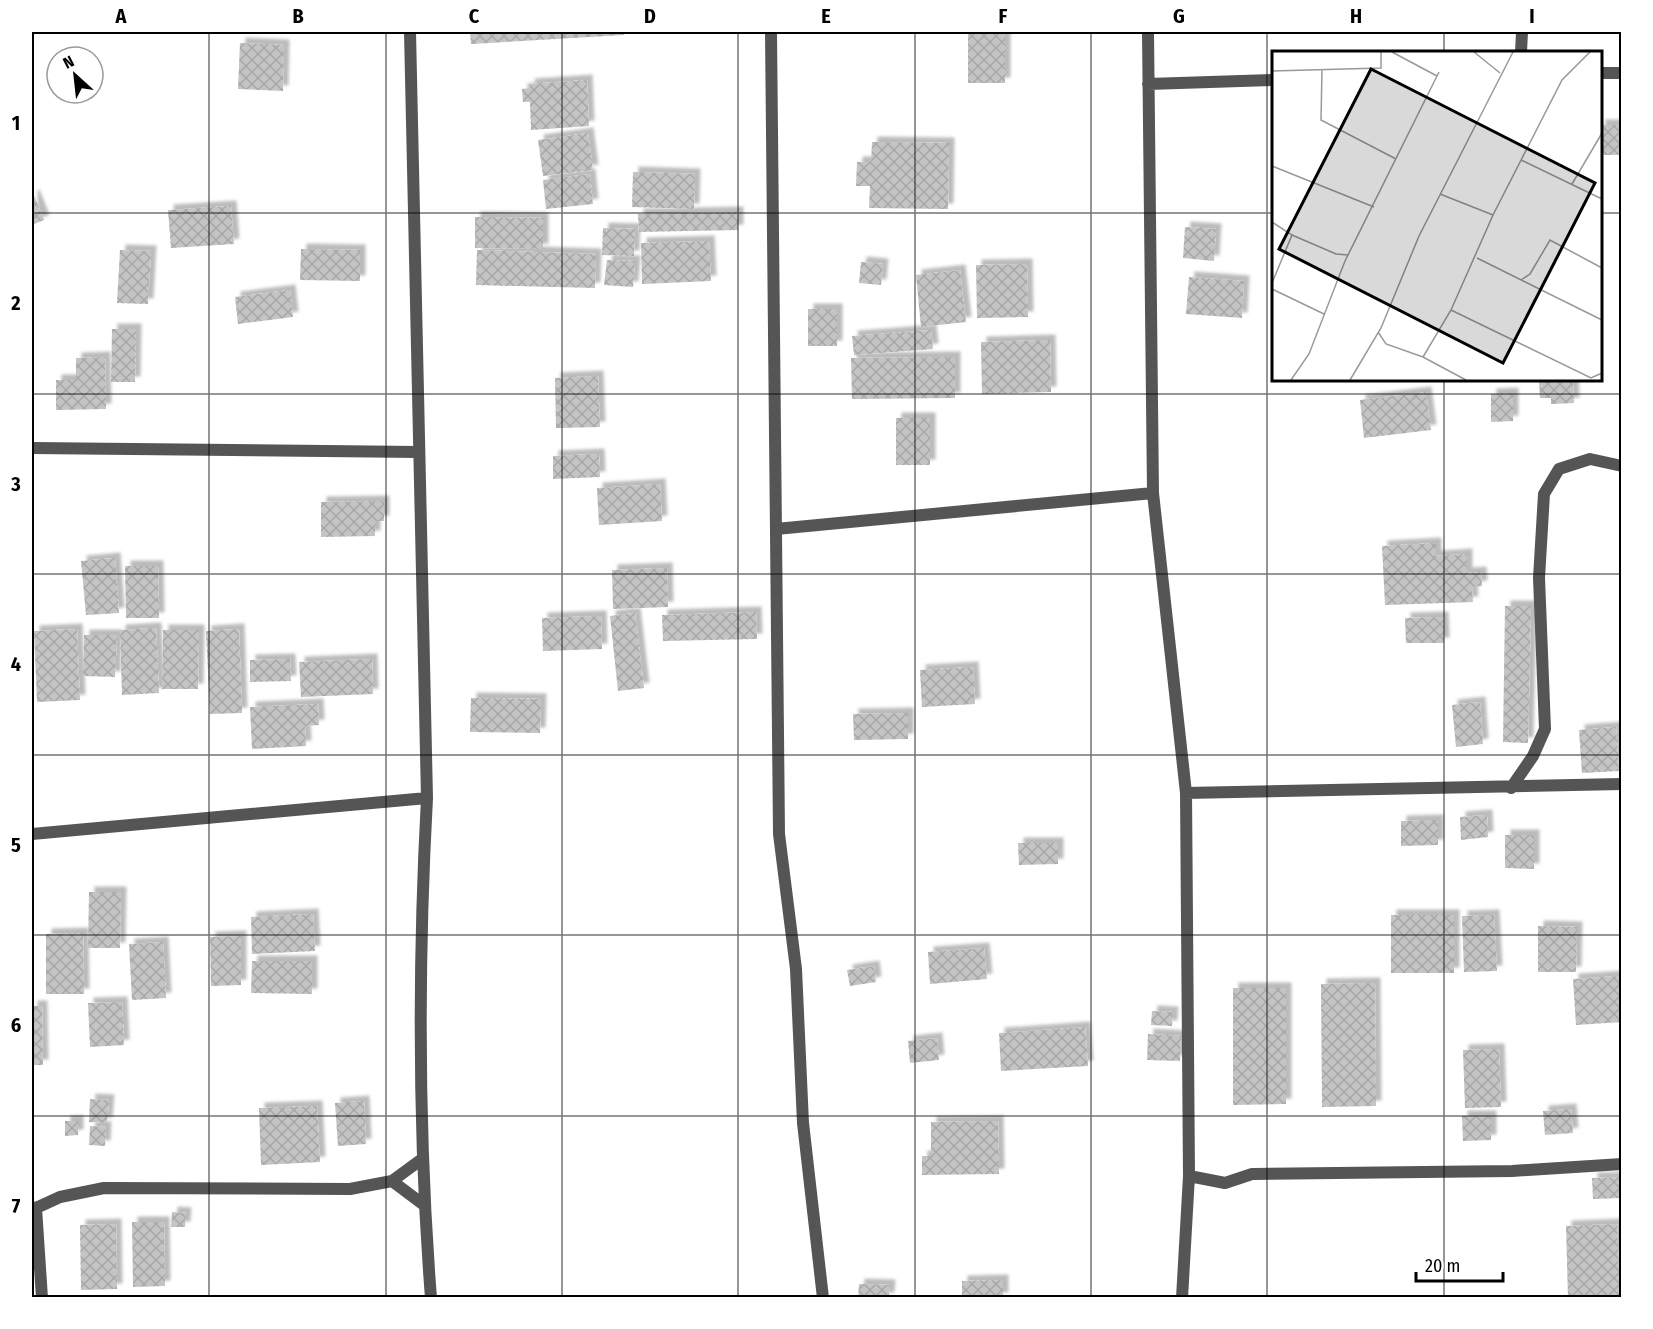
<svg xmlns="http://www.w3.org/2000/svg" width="1653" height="1329" font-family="'Fira Sans Condensed',sans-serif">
  <defs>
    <pattern id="building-cross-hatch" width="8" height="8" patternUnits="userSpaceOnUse" patternTransform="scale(1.5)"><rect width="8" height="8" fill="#c4c4c4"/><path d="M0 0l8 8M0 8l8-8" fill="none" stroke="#a7a7a7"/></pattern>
    <filter id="shadow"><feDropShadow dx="5.5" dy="-5.5" stdDeviation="1.5" flood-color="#0004"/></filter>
  </defs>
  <rect width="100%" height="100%" fill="#fff"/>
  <path fill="url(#building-cross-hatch)" filter="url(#shadow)" d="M470,32H624V35L471,44Z
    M968,32H1005V83H968Z
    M240,43L284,45L283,91L238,89Z
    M587,80L589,126L531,130L530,102H523L522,89L530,88L529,84Z
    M1600,125H1622V155H1600Z
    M588,133L593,170L543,176L538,140Z
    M872,142L949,143L948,209L869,208L870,186H856L857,162H871Z
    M633,172L695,174L694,209L632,207Z
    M590,174L593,204L546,209L543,180Z
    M34,195L44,220L32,225V196Z
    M231,206L234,244L171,248L168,210Z
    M738,212V230L639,232L638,214Z
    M475,217L543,218V249L475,248Z
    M1185,227L1216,229L1214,261L1183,258Z
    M603,228L635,229L634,256L602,255Z
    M709,241L711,281L642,284L641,243Z
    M301,249L360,250V281L300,280Z
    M120,250L151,251L148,304L117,303Z
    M477,250L596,254L595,288L476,285Z
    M607,260L635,261L633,287L604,285Z
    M861,262L883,264L881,285L859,283Z
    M1027,264L1028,317L977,318L976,265Z
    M960,270L966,322L921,327L916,275Z
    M1189,277L1244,281L1242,318L1186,314Z
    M290,290L293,317L238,324L235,297Z
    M808,309H837V346H808Z
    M112,329H136L135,382H111Z
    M931,330L933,349L854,355L852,336Z
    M1050,340L1051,392L982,394L981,342Z
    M105,357L106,409L56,410V380H76V358Z
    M955,357V398L852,399L851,358Z
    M598,376L600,427L556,428L555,378Z
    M1539,380H1573L1574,403L1551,404V398H1540Z
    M1426,392L1431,430L1364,438L1360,400Z
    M1513,393V421L1491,422V394Z
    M896,418H930V465H896Z
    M599,454L600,477L553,479V456Z
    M660,484L662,521L599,525L597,488Z
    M384,501V521H375V536L321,537V502Z
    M1436,543V556L1467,554V573L1481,572L1482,586L1472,587L1473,602L1385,605L1382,546Z
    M115,558L119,613L86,615L81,561Z
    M125,566H158L159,618H126Z
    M667,568L668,607L613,609L612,570Z
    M1505,606H1531L1528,743L1503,742Z
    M756,612L757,639L663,641L662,615Z
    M635,613L644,688L618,691L610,616Z
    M601,616L602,649L543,651L542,618Z
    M1443,617L1444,643H1406L1405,618Z
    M156,628L159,693L122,695L120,630Z
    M77,629L80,700L37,702L34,631Z
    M239,629L242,713L210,714L206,631Z
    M163,630H199L198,689H162Z
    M84,635H117L115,677L83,676Z
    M290,659L291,681L250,682V660Z
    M372,659L373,694L301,697L299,662Z
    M973,667L975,704L922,707L920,670Z
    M471,698L541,699L540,733L470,732Z
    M1480,702L1483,744L1456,747L1452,705Z
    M318,704L319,725L305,726L306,746L252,749L250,707Z
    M908,713V739L854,740L853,714Z
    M1616,727L1619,771L1582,773L1579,730Z
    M1487,815L1488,837L1461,840L1460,817Z
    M1438,820V845L1401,846V821Z
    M1505,835H1534V869L1505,868Z
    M1018,843H1058V864L1019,865Z
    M89,892H121L120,948H88Z
    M313,914L315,951L252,954L251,917Z
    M1391,915H1454V973H1391Z
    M1494,915L1497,971L1464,972L1462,916Z
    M1538,926L1577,927L1576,972H1538Z
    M83,933L84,994H46V934Z
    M241,936V985L211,986L210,937Z
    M163,942L166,998L132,1000L129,944Z
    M984,948L987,979L930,984L928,952Z
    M252,961H312V994L251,993Z
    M874,966L876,982L850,986L847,970Z
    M1619,976L1622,1022L1576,1025L1573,979Z
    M1375,983L1376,1106L1322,1107L1321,984Z
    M1233,988H1286V1104L1233,1105Z
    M122,1002L124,1045L90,1047L88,1003Z
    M32,1006H42L43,1065H32Z
    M1152,1011L1173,1012L1172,1026L1151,1025Z
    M1085,1027L1088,1066L1001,1071L999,1033Z
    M1148,1034L1181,1036L1180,1061L1147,1060Z
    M937,1038L939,1060L910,1063L908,1041Z
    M1499,1049L1501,1107L1465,1108L1463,1050Z
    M90,1099L109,1100L107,1123L89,1122Z
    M364,1101L366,1144L338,1146L335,1103Z
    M317,1106L320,1162L261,1165L259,1108Z
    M1571,1109L1573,1133L1545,1135L1543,1111Z
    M1462,1116H1491V1140L1463,1141Z
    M65,1121H78V1135L65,1136Z
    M998,1121L999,1174L922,1175V1156H931V1122Z
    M90,1126L106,1127L105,1146L89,1145Z
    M1622,1177V1198L1593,1199L1592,1178Z
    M172,1212L186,1213L185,1227H171Z
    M132,1222H164L165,1286L133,1287Z
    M116,1224L117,1289L81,1290L80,1225Z
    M1617,1224L1620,1298H1568L1566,1226Z
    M1003,1280V1298H962V1281Z
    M859,1284L890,1285L889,1298H858Z"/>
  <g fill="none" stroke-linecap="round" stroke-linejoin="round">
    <path stroke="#555" stroke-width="12" d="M410,32L427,798C418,964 418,1131 431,1298
      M771,32L779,834L796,969L803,1123L823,1298
      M1148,32L1153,493L1186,793L1189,1176L1182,1298
      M1521,52L1522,32
      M1600,73H1622
      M1148,84L1274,80
      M32,448L418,452
      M776,529L1153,493
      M1511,788L1533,756L1545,729L1539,578L1544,494L1559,469L1590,459L1622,466
      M1186,793L1622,784
      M32,834L427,798
      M1189,1176L1225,1183L1252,1174L1512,1171L1622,1164
      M392,1181L424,1205
      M32,1207L36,1208L42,1298
      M36,1208L60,1197L104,1188L350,1189L392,1181L422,1159"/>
  </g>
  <path fill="none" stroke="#000" stroke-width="1.5" stroke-opacity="0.55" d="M209,32V1298M386,32V1298M562,32V1298M738,32V1298M915,32V1298M1091,32V1298M1267,32V1298M1444,32V52M32,213H1274M1600,213H1622M1444,380V1298M32,394H1622M32,574H1622M32,755H1622M32,935H1622M32,1116H1622"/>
  <g transform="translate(1272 51)">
    <rect width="330" height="330" fill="#fff"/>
    <path fill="none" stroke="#999" stroke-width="1.5" d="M120,1L165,25M202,1L228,22M50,19L49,69L124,108M0,20L109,17V1M249,109L330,148M0,115L102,156M300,133L330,82M168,143L221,164M0,171L20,184L0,232M20,184L64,203L76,204M205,207L330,269M249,229L258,223L278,189L330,217M0,238L52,263M179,259L319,327L330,322M106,281L114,293L151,306L194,329M151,306L179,259L221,164L290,29L318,1M19,329L37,303L73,210L167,21M78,329L109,277L147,185L241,1"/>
    <path fill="#000" fill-opacity="0.15" stroke="#000" stroke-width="3" d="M99,18L323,132L231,312L7,198Z"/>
    <rect width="330" height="330" fill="none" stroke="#000" stroke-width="3"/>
  </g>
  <rect width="1653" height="1329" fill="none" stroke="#ffffff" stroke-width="66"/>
  <g transform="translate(75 75) rotate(333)"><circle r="28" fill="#ffffff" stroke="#999999" stroke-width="1.5"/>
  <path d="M0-4.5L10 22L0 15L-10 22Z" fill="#000000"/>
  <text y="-9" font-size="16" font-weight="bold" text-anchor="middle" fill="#000000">N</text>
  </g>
  <path d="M1416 1272v9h87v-9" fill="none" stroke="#000000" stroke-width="3"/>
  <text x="1425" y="1272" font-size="18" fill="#000000" stroke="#ffffff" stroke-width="4.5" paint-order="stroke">20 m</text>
  <rect x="33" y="33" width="1587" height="1263" fill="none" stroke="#000" stroke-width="2"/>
  <g font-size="20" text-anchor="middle" font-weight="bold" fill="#000">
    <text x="121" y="23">A</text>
    <text x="298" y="23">B</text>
    <text x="474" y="23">C</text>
    <text x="650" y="23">D</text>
    <text x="826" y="23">E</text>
    <text x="1003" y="23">F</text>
    <text x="1179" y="23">G</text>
    <text x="1356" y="23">H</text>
    <text x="1532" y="23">I</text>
    <text x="16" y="130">1</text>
    <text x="16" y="310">2</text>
    <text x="16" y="491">3</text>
    <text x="16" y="671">4</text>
    <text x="16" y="852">5</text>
    <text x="16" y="1032">6</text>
    <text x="16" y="1213">7</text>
  </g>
</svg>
